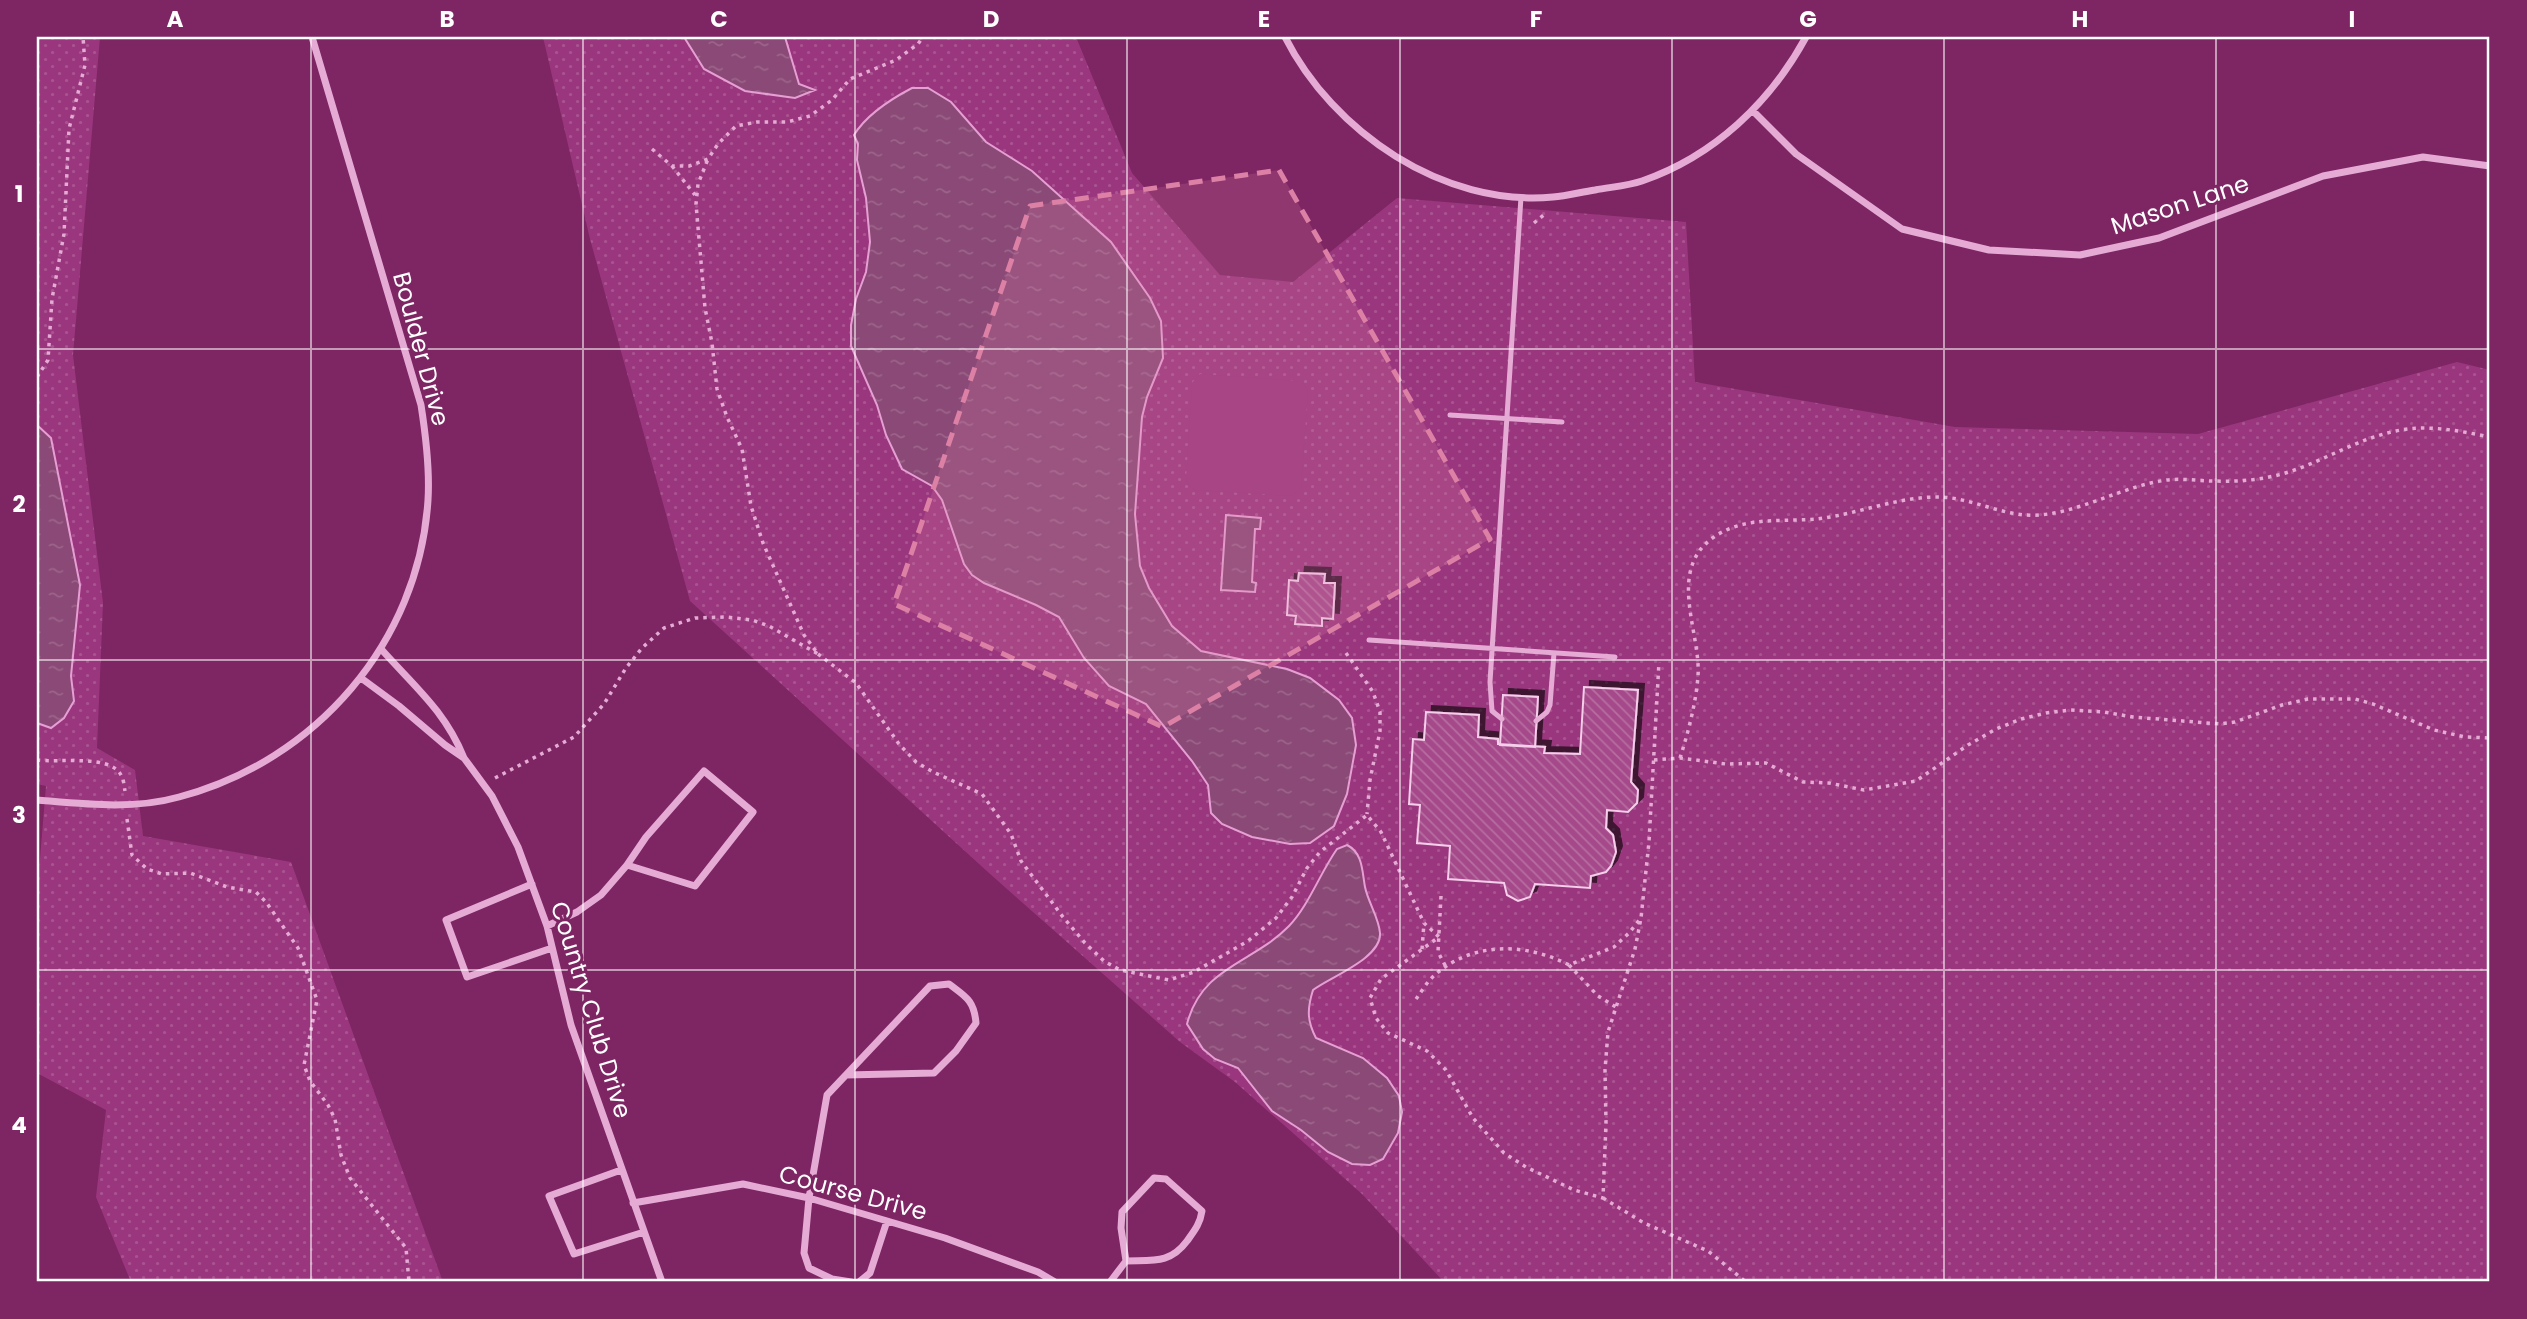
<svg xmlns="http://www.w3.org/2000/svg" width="2527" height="1319" font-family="Poppins,sans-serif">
  <defs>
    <pattern id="grass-dots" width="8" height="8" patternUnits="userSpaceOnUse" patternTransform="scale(1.75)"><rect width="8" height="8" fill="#9a367d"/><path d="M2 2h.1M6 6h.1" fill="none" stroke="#a95490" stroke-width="1.8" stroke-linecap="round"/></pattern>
    <pattern id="water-ripples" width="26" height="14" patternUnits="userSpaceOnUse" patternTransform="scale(1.75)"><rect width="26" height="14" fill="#8a4976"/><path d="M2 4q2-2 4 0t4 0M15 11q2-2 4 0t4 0" fill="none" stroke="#9c648b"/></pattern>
    <pattern id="building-back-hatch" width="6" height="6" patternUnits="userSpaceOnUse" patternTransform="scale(1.75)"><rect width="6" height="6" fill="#a54a8a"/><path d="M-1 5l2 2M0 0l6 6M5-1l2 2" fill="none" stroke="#b76ea1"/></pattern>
    <filter id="shadow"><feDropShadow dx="6" dy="-6" stdDeviation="0" flood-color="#0009"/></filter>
  </defs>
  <rect width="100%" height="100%" fill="#7e2563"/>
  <path fill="url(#grass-dots)" d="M37,37H100L73,355L103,603L97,748L135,770L143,836L291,862L443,1282H131L96,1197L106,1110L37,1073V895L46,786L37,784Z
    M543,37H1076L1132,173L1220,275L1293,282L1397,198L1686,222L1695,382L1955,427L2198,434L2457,362L2490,370V1282H1444L1362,1194L1235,1082L1180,1042L989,873L690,601L590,239Z"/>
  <path fill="#9a367d" d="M1200,374L1299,381L1308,390L1301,487L1292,496L1194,490L1186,481L1192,383Z"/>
  <path fill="url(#water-ripples)" stroke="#e69fd3" stroke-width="2" d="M684,37H785L799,84L815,90L795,98L745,91L704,69Z
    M912,88H928L951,102L986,142L1032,171L1111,242L1150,298L1161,321L1163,358L1147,397L1142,417L1135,514L1140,566L1149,588L1172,626L1201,651L1287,669L1310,678L1339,700L1352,718L1356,745L1347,794L1334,826L1310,843L1290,844L1252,837L1222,824L1211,813L1208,785L1192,761L1146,704L1109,686L1084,658L1059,617L1036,605L984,583L972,575L964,564L942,500L932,486L902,469L886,435L877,405L851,346V325L856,299L866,272L870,242L866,198L857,160L858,144L854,135C867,114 891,99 912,88Z
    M37,425L51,438L80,585L71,676L74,701L64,718L51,728L37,723Z
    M1226,515L1261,518L1260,529H1255L1252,582L1256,583L1255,592L1221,590Z
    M1347,845C1363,853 1362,871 1365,887C1368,902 1379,918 1380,933C1382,958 1330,977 1313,990C1307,1009 1307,1021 1316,1038L1363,1058L1387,1078L1399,1096L1402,1112L1398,1133L1383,1159L1370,1165L1352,1164L1328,1152L1301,1130L1272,1111L1238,1068L1215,1059L1203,1049L1187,1024C1202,966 1252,964 1289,926C1309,905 1320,873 1337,849Z"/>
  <path fill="url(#building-back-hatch)" stroke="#f4ceea" stroke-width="2" filter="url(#shadow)" d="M1299,573L1325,574L1324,583H1335L1333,619L1322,618V626L1295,624L1296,616L1287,615L1289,580L1298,581Z
    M1584,687L1638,690L1631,782L1638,790L1637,803L1628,812L1607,810L1606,828L1613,835L1616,852L1611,866L1606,872L1591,876L1590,888L1535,884L1530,897L1518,901L1507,895L1504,883L1448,879L1450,846L1417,843L1420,805L1409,804L1413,739L1424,740L1426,712L1479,715L1478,737L1498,739V744L1545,747L1544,753L1580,754Z
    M1503,695L1538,697L1535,747L1500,745Z"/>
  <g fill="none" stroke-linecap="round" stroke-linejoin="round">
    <path stroke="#e5abd5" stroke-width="3.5" stroke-dasharray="3.5 5" stroke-linecap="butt" d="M652,149L672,166H689L708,159L718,144L736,126L757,122H787L810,116L832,100L850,79L896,60L918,44L923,37
      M672,166L695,195
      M1534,223L1546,213
      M37,377L48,360L52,299L64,234L69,129L85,65L83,37
      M1346,653L1373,692L1380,712V731L1370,780L1367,814
      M818,654L856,683L899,744L916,762L933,772L982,794L1011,834L1021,861L1063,917L1085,943L1104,961L1120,970L1169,980L1194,972L1248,941L1276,918L1292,897L1307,868L1320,852L1367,815L1381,832L1424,923L1439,937L1381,979L1370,998L1376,1018L1388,1033L1427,1051L1446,1070L1473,1118L1504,1153L1526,1167L1574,1190L1603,1198L1606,1123L1605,1070L1608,1032L1635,949L1641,918
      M1680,758C1688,733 1696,703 1698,676C1701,632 1666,570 1714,537C1744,516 1783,522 1817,519C1859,514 1898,496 1942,497C1975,499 2007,518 2040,515C2084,511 2123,486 2167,480C2182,478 2199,481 2214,481C2238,482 2260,480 2282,474C2321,463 2356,439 2396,431C2427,424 2460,431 2490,437
      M37,760C58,763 110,754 121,775C124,780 124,786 125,791
      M1654,760L1680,758L1726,764L1766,763L1803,782L1829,783L1864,790L1916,781L1968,745L1996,729L2021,719L2046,713L2070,710L2104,712L2133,717L2220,724L2235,722L2282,705L2308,699H2355L2373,704L2434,730L2465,737L2490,738
      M495,778L574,737L604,704L626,668L642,648L664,628L695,618L726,617L752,620L769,626L818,654L804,635L763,543L751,506L742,449L727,417L717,389L712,343L705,308L696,204L698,184L708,159
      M127,819L132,855L147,869L162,874L190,873L227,887L256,892L266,902L298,948L317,1000L304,1065L310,1081L328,1105L335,1119L341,1155L350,1178L406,1248L409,1282
      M1441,896L1438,952L1446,967
      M1422,949L1424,923
      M1569,965L1598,996L1616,1007
      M1416,999C1422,991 1428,980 1436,974C1474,941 1527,943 1569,965L1614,947L1629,933L1641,918L1649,842L1659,662
      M1603,1198L1644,1223L1708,1251L1746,1282"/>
    <path stroke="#e5abd5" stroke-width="5" d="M1450,415L1562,422
      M1369,640L1615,657
      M1502,719L1492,711L1490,682L1521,197
      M1536,721L1547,712L1550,705L1554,653"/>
    <path stroke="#e5abd5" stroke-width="7" d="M1285,37C1333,132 1443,207 1553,197C1567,196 1581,192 1595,190C1610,187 1627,186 1642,181C1714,156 1770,103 1806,37
      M1753,111L1796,154L1902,229L1989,250L2080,255L2159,238L2323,176L2423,157L2490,166
      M361,678L399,706L445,745L464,758C445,711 415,687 382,650
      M464,758L492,796L518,847L547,926L571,1025L662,1282
      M37,800C84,804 133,810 179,797C316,761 419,642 428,500C430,468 426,437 421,405L312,37
      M532,884L446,920L467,977L552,948
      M547,926L577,912L601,895L627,865L695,886L753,812L704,771L646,837L627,865
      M846,1075L934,1073L956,1051L976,1023C974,1000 966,997 949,984L930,986L827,1095L809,1198L804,1253L809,1268L832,1279L851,1282
      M621,1170L549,1196L574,1254L644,1232
      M633,1203L743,1184L809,1198L945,1238L1038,1272L1055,1282
      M859,1282L870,1273L887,1221
      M1110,1282L1126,1261L1121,1228L1122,1212L1154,1178L1166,1179L1202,1211C1200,1224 1195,1230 1187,1241C1170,1264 1153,1260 1126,1261"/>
  </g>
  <path fill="#dd80a5" fill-opacity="0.2" stroke="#dd80a5" stroke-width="5" stroke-dasharray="14 9" stroke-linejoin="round" d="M1279,170L1490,539L1163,727L894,604L1030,206Z"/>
  <path fill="none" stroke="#fff" stroke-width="2" stroke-opacity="0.55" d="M311,37V1282M583,37V1282M855,37V1282M1127,37V1282M1400,37V1282M1672,37V1282M1944,37V1282M2216,37V1282M37,349H2490M37,660H2490M37,970H2490"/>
  <g text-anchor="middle" stroke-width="6" stroke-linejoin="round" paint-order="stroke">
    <g font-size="24" fill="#fff" stroke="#7e2563">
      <text transform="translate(2180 205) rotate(-18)" y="8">Mason Lane</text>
      <text transform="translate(421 349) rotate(75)" y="8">Boulder Drive</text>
      <text transform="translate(591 1010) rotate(73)" y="8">Country Club Drive</text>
      <text transform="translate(853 1193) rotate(15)" y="8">Course Drive</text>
    </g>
  </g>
  <rect width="2527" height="1319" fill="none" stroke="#7e2563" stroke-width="77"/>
  <rect x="38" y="38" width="2450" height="1242" fill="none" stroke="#fff" stroke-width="2.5"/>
  <g font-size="23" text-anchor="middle" font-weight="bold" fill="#fff">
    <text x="175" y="27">A</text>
    <text x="447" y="27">B</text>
    <text x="719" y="27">C</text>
    <text x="991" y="27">D</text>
    <text x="1264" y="27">E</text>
    <text x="1536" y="27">F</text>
    <text x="1808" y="27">G</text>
    <text x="2080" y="27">H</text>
    <text x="2352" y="27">I</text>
    <text x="19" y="202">1</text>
    <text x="19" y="512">2</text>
    <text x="19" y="823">3</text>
    <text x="19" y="1133">4</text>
  </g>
</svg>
